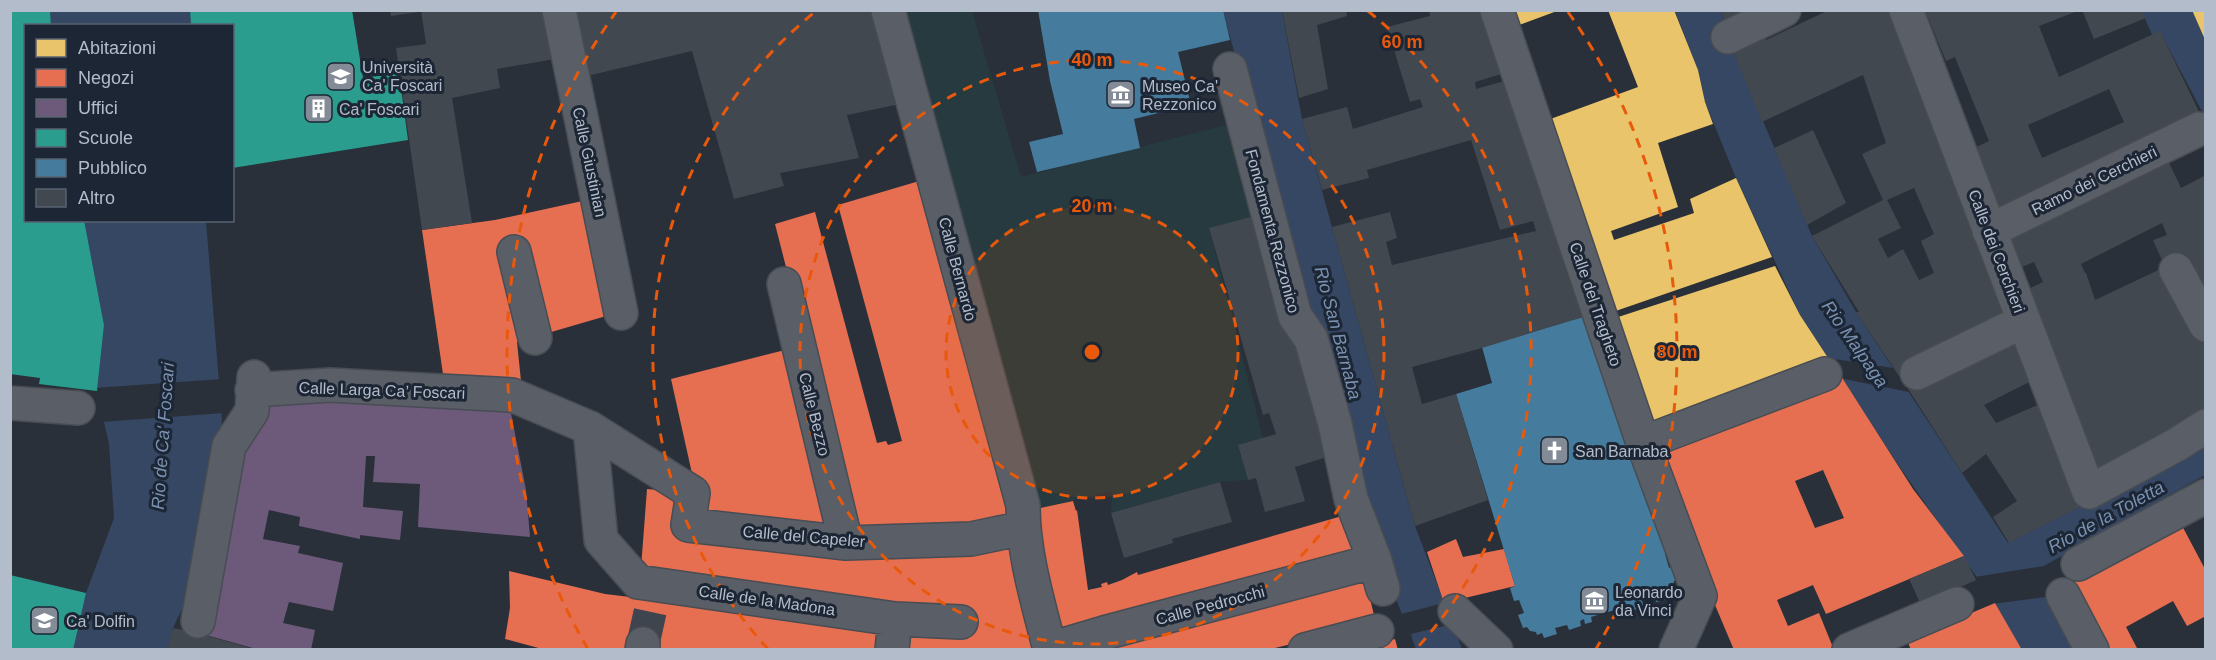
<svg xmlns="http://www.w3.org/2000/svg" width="2216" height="660" font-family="Helvetica,sans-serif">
  <rect width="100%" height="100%" fill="#293039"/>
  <path fill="#263a3f" d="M896,11H972L1021,177L1234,123L1258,215L1209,228L1263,438L1238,445L1248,480L1220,482L1111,513L1112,491L1031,510Z"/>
  <path fill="#354763" d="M50,11H190L191,25H51Z
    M1223,11H1282L1302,119L1415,526L1462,649H1416L1391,587L1252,117Z
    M1675,11H1721L1731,46L1812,236L1856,312L2008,543L2086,504L2205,433V475L2044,566L2087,649H2020L1995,603L1901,469L1800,315L1736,178L1705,102L1698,70Z
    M2142,11H2193L2205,39V117L2160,32L2152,35Z
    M84,221H206L222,420L214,483L193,586L173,628L168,649L72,650L86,593L114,518L109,444L97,391L104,325Z"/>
  <path fill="#293039" d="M1828,358L1893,368L1899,376L1902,375L1909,392L1844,379Z
    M222,379L224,413L101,422L94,392V388Z
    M2072,554L2048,567L2062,595L1992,604L1975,577L2044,566Z
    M1391,587L1401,614L1448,602L1456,623L1411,634L1415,650H1412L1389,588Z"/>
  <path fill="#e9c46a" d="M1504,10H1557V11L1511,28Z
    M1608,10H1674L1698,70L1705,102L1713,124L1658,143L1678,207L1611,231L1614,240L1694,213L1690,199L1736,178L1772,257L1607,314L1545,121L1638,87Z
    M2192,10H2206V42Z
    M1775,266L1800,315L1834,367L1648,438L1609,320Z"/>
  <path fill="#e76f51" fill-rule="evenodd" d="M926,179L1018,518L852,535L834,455L775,224L815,212L877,443L886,441L888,445L902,441L838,205Z
    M587,200L613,314L517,342L521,381H444L422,230L495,220Z
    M789,349L831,533L696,522L697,496L671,379Z
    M1839,373L1913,489L1964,556L1826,614L1813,585L1777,600L1788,626L1819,613L1834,650H1734L1699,567L1652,446ZM1823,470L1844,518L1815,528L1795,481Z
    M647,489L682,492L678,534L1020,544L1044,650H896L898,627L973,633L975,621L641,568Z
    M1073,501L1076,511L1077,510L1088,590L1102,587L1101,584L1107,582L1108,585L1122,580L1137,572L1138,575L1349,514L1376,623L1267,650H1059L1031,510Z
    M2179,520L2206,571V616L2187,626L2173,601L2126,627L2138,650H2099L2063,582Z
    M1456,539L1463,557L1504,549L1515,586L1444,603L1427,552Z
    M509,571L605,594L888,628L886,650H546L505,639L510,608Z
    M1995,603L2022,650H1911L1907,640Z
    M1395,639L1398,650H1354V649Z"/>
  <path fill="#6d597a" d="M266,401L367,402L510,408L526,490L530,537L418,527L420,484L373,482L375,456H366L363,507L403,511L400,540L360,535V539L299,526L300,517L269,510L263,539L300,546L298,553L343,563L333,611L289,602L283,623L315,630L311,650H260L206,635L234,473Z"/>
  <path fill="#2a9d8f" d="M10,10H50L51,26H26V220H84L104,325L97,391L39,384L40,378L10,374Z
    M190,10H352L363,78L399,73L408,140L232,168V26H191Z
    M10,575L86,593L73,650H10Z"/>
  <path fill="#457b9d" d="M1038,10H1223L1230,40L1178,52L1191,105L1134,119L1140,148L1037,172L1029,142L1063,134L1050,81Z
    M1593,314L1661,540L1666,539L1669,552L1665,554L1669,568L1673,566L1677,579L1674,581L1673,592L1668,594L1669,599L1656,602L1655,597L1642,601L1644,607L1631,611L1629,606L1625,607V611L1619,613L1618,609L1591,617L1592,622L1585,624L1584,619L1580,621L1581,626L1569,630L1567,625L1555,628L1557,634L1544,638L1542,633L1537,635L1536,632L1530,631L1527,627L1523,628L1518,615L1524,613L1519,600L1514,601L1510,588L1515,586L1456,394L1492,383L1482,347Z"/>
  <path fill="#424850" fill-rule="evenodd" d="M390,10H418V12L391,16Z
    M421,10H545L555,59L497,69L500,88L452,98L472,223L422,230L396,48L426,44Z
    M567,10H879L905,103L847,115L859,158L780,173L784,186L734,199L692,51L583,77Z
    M1282,10H1346L1347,16L1317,25L1328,89L1299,98Z
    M1429,10H1486L1508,72L1475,82L1476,89L1511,79L1592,314L1482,348L1412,367L1422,404L1456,394L1488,500L1415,526L1332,227L1390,212L1397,238L1386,242L1392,265L1536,231L1533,221L1500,230L1471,140L1367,170L1369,178L1322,190L1302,119L1347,107L1353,129L1423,107L1420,99L1410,102L1387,27L1430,16Z
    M1721,10H1755L1766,40L1829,10H1900L2017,319L1899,376L1856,312H1859L1812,236L1883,200L1862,154L1886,143L1863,75L1762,122L1731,46ZM1914,188L1934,234L1921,241L1934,273L1919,280L1903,249L1888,258L1878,239L1901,228L1887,200Z
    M1925,10H2080L2039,26L2059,77L2160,31L2202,118L1994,223L1966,152L1989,141L1955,57L1946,61ZM2109,89L2124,122L2042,158L2028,125Z
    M2082,10H2142L2146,18L2094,39Z
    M1813,130L1846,203L1807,225L1774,148Z
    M2164,152L2181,188L2206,175V315L2168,266L2206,346V419L2091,482L2020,293L2043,282L2034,262L2012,271L1998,232ZM2162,223L2167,235L2153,240L2165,267L2095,300L2086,273H2085L2081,264Z
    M1258,215L1296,347L1306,345L1333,455L1295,467L1305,501L1265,512L1256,478L1248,480L1238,445L1276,434L1269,413L1263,415L1209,228Z
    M2019,326L2039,377L1984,405L1996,423L2047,401L2086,504L2009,543L1993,517L2017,501L1986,454L1962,473L1905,384Z
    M1220,482L1232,522L1172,539L1173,543L1124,558L1111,513Z
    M1964,556L1976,580L1921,605L1909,579Z
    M173,628L194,632L257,650H167Z"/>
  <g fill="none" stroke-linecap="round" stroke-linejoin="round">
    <path stroke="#3e454f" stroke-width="33" stroke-dasharray="33 16" stroke-linecap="butt" d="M643,644L653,599"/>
    <defs>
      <path id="street" d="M559,10L621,313
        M888,10L1023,505C1023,554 1038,602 1050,650
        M1497,10L1643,443L1700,596L1676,650
        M1906,10L2089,492L2176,445L2206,426
        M1728,37L1784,10
        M1230,69L1295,316L1311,339L1335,424L1351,499L1375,561L1383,589
        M1989,231L2199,129
        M514,252L535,338
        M2176,270L2206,325
        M784,284L846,543
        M1917,373L2024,321
        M252,390L330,385L512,395L590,428L693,493L688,525L846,543L971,539L1023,528
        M10,403L78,408
        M590,428L601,540L638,582L895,619L961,622
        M1643,443L1825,374
        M2078,564L2206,496
        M2063,595L2092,650
        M1455,611L1496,650
        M198,621L229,446L252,411L254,377
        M1050,649L1104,633L1375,561
        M642,650L643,644
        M892,650L895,619
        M1305,650L1377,631
        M1849,650L1957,604"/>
    </defs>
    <use href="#street" stroke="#484c53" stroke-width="36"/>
    <use href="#street" stroke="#5a5e66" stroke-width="33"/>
  </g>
  <circle cx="1092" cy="352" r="146" fill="#e8590c" fill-opacity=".12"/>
  <g fill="none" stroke="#e8590c" stroke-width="3" stroke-dasharray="10 8">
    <circle cx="1092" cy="352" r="146"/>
    <circle cx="1092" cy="352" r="292"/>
    <path d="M768 649A439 439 0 0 1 816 11M1368 11A439 439 0 0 1 1416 649"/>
    <path d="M588 649A585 585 0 0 1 616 12M1568 12A585 585 0 0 1 1596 649"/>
  </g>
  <defs>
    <symbol id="university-square" viewBox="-11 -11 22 22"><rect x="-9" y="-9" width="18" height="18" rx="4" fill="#838b97" stroke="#1c2634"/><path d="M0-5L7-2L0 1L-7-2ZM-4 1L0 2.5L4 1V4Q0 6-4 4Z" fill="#fff"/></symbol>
    <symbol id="museum-square" viewBox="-11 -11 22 22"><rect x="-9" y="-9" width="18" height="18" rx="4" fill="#838b97" stroke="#1c2634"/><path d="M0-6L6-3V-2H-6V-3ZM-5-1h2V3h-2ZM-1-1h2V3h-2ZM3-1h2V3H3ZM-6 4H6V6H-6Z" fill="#fff"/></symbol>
    <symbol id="building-square" viewBox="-11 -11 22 22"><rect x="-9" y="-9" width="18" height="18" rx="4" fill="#838b97" stroke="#1c2634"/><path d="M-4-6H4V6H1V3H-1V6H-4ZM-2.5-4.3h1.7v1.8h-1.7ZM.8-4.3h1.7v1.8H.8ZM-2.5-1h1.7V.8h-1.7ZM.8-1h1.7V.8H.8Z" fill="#fff"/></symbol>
    <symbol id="church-square" viewBox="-11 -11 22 22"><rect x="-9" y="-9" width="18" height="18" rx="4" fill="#838b97" stroke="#1c2634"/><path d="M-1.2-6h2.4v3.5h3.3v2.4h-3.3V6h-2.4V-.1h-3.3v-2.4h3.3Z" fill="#fff"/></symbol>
  </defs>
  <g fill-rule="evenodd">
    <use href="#university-square" x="324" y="60" width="33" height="33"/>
    <use href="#museum-square" x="1104" y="78" width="33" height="33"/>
    <use href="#building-square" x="302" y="92" width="33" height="33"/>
    <use href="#church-square" x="1538" y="434" width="33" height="33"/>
    <use href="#museum-square" x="1578" y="584" width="33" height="33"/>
    <use href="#university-square" x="28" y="604" width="33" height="33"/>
  </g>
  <g text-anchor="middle" stroke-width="6" stroke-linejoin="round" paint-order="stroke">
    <g font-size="16" fill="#b3bcca" stroke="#1c2634" text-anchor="start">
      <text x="362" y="73">Università<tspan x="362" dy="18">Ca' Foscari</tspan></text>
      <text x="1142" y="92">Museo Ca'<tspan x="1142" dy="18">Rezzonico</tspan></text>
      <text x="339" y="115">Ca' Foscari</text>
      <text x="1575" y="457">San Barnaba</text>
      <text x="1615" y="598">Leonardo<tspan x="1615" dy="18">da Vinci</tspan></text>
      <text x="66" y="627">Ca' Dolfin</text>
    </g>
    <g font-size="16" fill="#b3bcca" stroke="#1c2634">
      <text transform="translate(590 162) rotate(78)" y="6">Calle Giustinian</text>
      <text transform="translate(2094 180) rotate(-26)" y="6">Ramo dei Cerchieri</text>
      <text transform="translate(1273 231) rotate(75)" y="6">Fondamenta Rezzonico</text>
      <text transform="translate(1997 251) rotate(69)" y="6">Calle dei Cerchieri</text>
      <text transform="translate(958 269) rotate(75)" y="6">Calle Bernardo</text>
      <text transform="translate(1596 304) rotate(71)" y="6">Calle del Tragheto</text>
      <text transform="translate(382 390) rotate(2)" y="6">Calle Larga Ca’ Foscari</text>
      <text transform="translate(815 414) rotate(76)" y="6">Calle Bezzo</text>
      <text transform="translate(804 536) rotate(5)" y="6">Calle del Capeler</text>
      <text transform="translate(767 600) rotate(8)" y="6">Calle de la Madona</text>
      <text transform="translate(1210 605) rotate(-15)" y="6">Calle Pedrocchi</text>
    </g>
    <g font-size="18" font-style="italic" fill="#7a91b2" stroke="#1c2634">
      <text transform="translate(1338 333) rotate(75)" y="6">Rio San Barnaba</text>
      <text transform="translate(1855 344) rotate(55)" y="6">Rio Malpaga</text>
      <text transform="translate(163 436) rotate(-86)" y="6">Rio de Ca' Foscari</text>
      <text transform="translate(2106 517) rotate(-29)" y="6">Rio de la Toletta</text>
    </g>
  </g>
  <circle cx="1092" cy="352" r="9" fill="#e8590c" stroke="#1c2634" stroke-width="3"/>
  <g font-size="18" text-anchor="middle" font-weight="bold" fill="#e8590c" stroke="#1c2634" stroke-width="6" stroke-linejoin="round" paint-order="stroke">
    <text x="1402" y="48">60 m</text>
    <text x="1092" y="66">40 m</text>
    <text x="1092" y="212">20 m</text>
    <text x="1677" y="358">80 m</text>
  </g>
  <rect width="2216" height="660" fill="none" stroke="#b3bcca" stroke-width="24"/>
  <rect x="24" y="24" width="210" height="198" fill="#1c2634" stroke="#586270" stroke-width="1.5"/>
  <rect x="36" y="39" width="30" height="18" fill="#e9c46a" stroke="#586270" stroke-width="1.5"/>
  <text x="78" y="54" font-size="18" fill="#b3bcca">Abitazioni</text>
  <rect x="36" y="69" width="30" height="18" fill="#e76f51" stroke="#586270" stroke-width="1.5"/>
  <text x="78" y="84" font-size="18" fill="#b3bcca">Negozi</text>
  <rect x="36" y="99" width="30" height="18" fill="#6d597a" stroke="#586270" stroke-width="1.5"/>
  <text x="78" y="114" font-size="18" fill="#b3bcca">Uffici</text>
  <rect x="36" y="129" width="30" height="18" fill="#2a9d8f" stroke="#586270" stroke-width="1.5"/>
  <text x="78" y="144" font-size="18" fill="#b3bcca">Scuole</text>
  <rect x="36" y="159" width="30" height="18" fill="#457b9d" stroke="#586270" stroke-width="1.5"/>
  <text x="78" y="174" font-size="18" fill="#b3bcca">Pubblico</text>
  <rect x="36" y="189" width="30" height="18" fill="#424850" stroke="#586270" stroke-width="1.5"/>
  <text x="78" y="204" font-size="18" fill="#b3bcca">Altro</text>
</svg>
